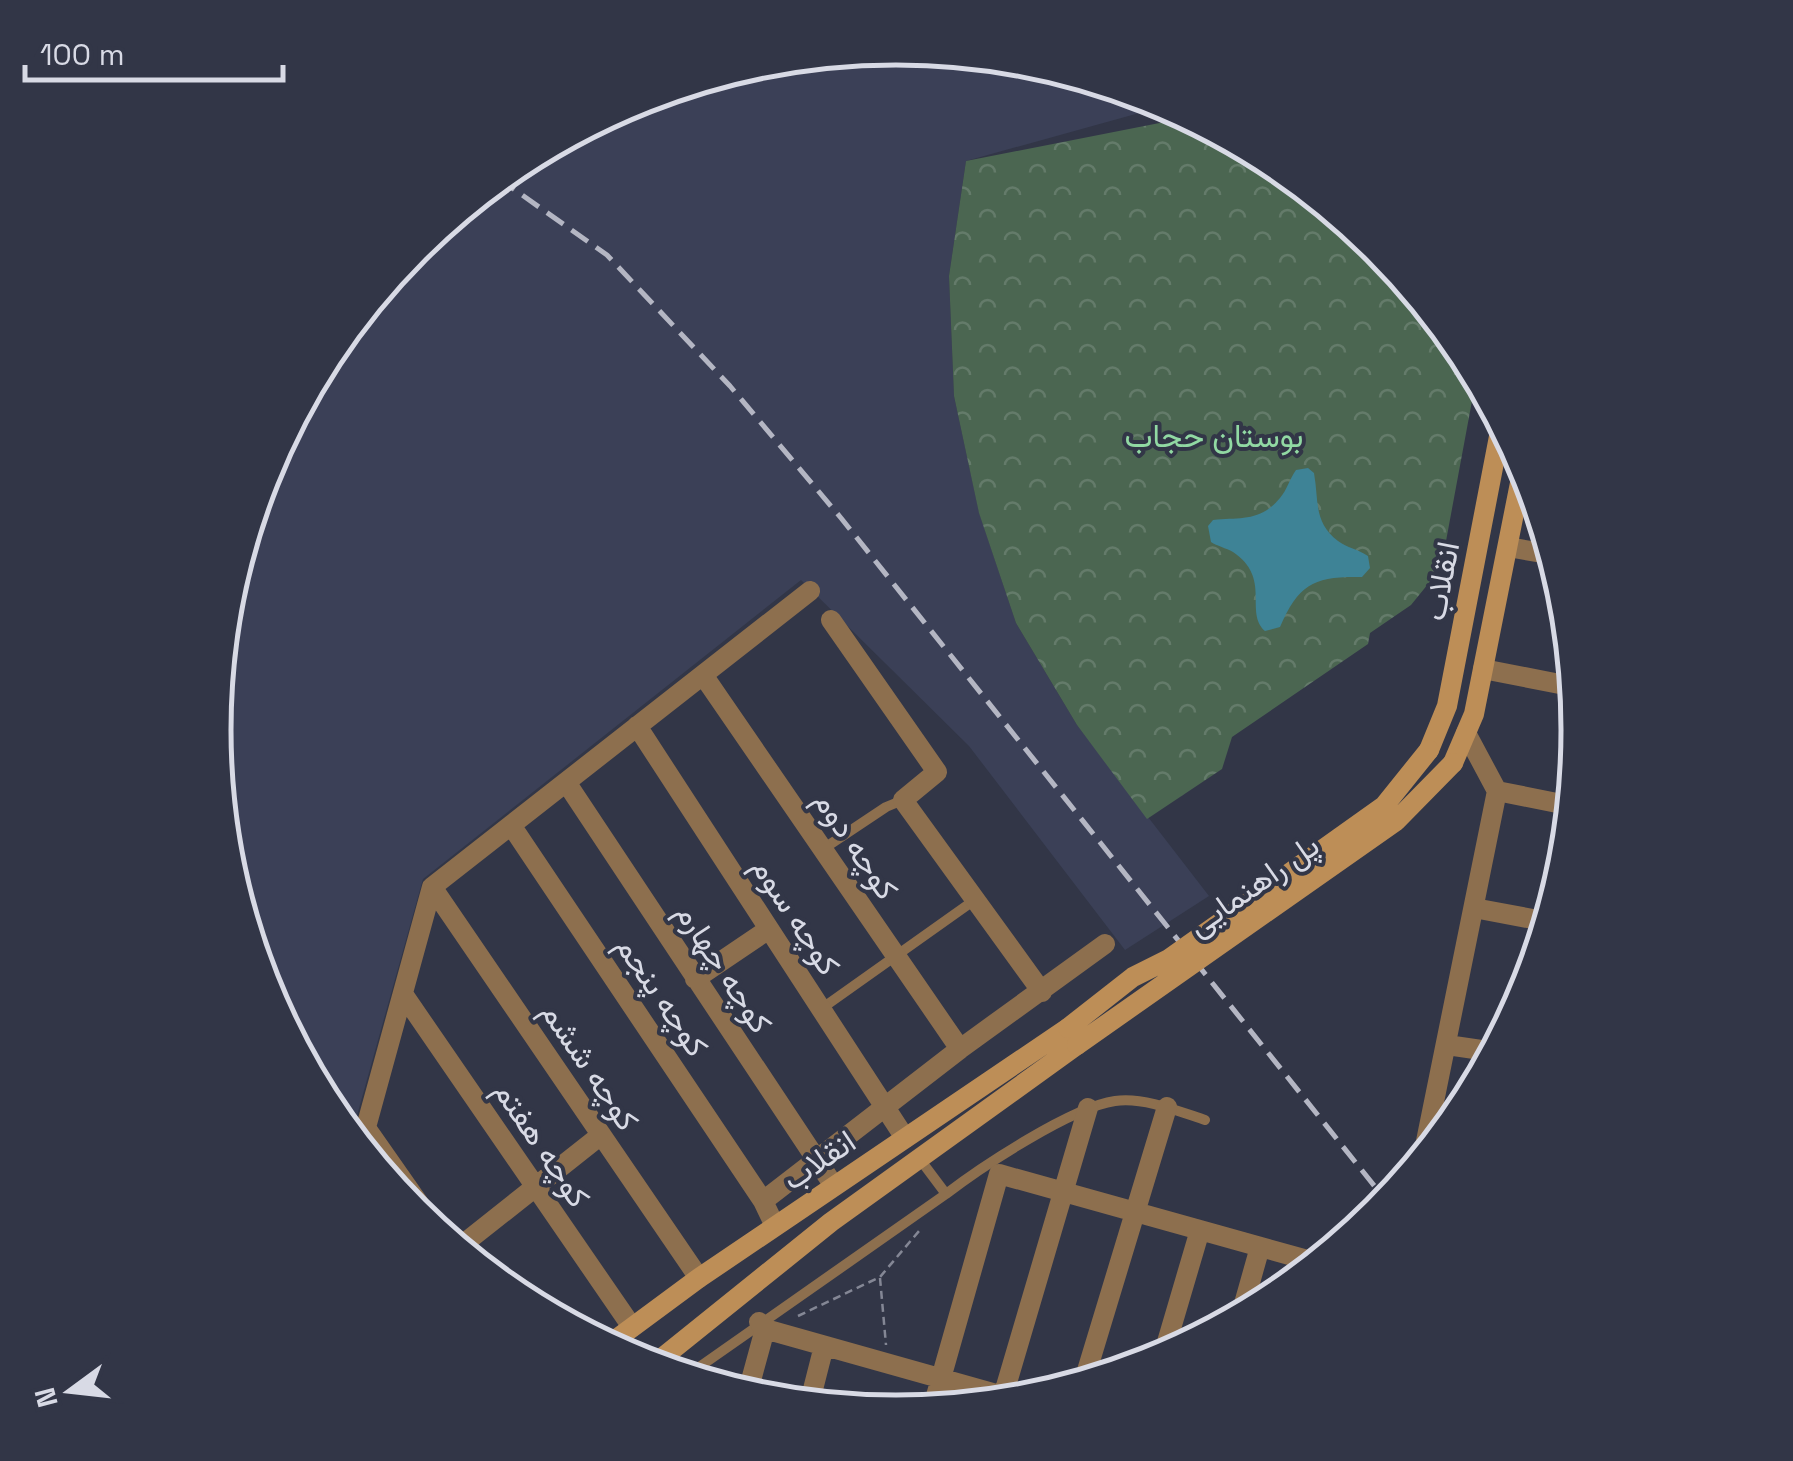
<svg xmlns="http://www.w3.org/2000/svg" width="1793" height="1461" font-family="'Space Grotesk',Vazirmatn,sans-serif">
  <defs>
    <pattern id="park-crowns" width="20" height="18" patternUnits="userSpaceOnUse" patternTransform="scale(2.5)"><rect width="20" height="18" fill="#4b6651"/><path d="M2 6a3 3 0 1 1 6 0M12 15a3 3 0 1 1 6 0" fill="none" stroke="#647b6a"/></pattern>
  </defs>
  <rect width="100%" height="100%" fill="#323647"/>
  <path fill="#3b4057" d="M897,48L1030,61L1168,105L966,161L949,276L954,396L979,512L1016,623L1077,725L1209,896L1125,950L969,746L801,580L423,879L351,1137L328,1109L265,991L227,863L214,730L227,597L266,469L329,351L414,247L518,162L636,99L764,61Z"/>
  <path fill="url(#park-crowns)" d="M1190,117C1218,132 1251,145 1278,164C1348,213 1436,299 1477,374L1441,568L1411,605L1370,633L1368,644L1232,737L1222,769L1147,819L1077,725L1016,623L979,513L954,396L949,276L966,161Z"/>
  <path fill="#3e8396" d="M1308,468L1314,473C1319,500 1313,522 1338,541C1347,548 1358,549 1368,556L1370,568L1362,577C1315,576 1299,583 1280,627L1265,631C1244,612 1272,578 1233,552C1226,548 1217,546 1211,542L1208,526L1213,520C1241,517 1260,522 1280,498C1287,490 1290,478 1296,470Z"/>
  <g fill="none" stroke-linecap="round" stroke-linejoin="round">
    <path stroke="#848795" stroke-width="2.5" stroke-dasharray="8 5" stroke-linecap="butt" d="M880,1278L886,1345
      M798,1316L880,1277L919,1231"/>
    <path stroke="#8d6f4e" stroke-width="10" d="M823,849L886,807L903,800
      M821,1009L976,899
      M946,1194C981,1167 1072,1107 1115,1101C1144,1097 1178,1111 1205,1120
      M685,1377L946,1194L919,1158"/>
    <path stroke="#8d6f4e" stroke-width="20" d="M1508,547L1554,555
      M831,620L937,772L903,800L1042,992
      M1483,669L1575,687
      M703,675L960,1049
      M637,726L905,1138
      M1466,733L1497,791
      M566,782L834,1186
      M1497,791L1572,806
      M511,825L763,1201
      M432,887L699,1278
      M1474,908L1549,922
      M695,979L769,929
      M403,994L632,1327
      M1447,1045L1495,1052
      M366,1128L443,1238
      M360,1149L432,887L810,591
      M1422,1161L1497,791
      M775,1226L763,1201L960,1049L1105,944
      M457,1249L601,1135
      M1240,1318L1260,1247
      M759,1322L765,1329L1021,1401
      M1162,1359L1200,1230
      M1083,1384L1167,1107
      M747,1395L765,1329
      M1001,1403L1088,1108
      M809,1405L824,1346
      M932,1410L999,1174L1318,1263"/>
    <path stroke="#bd8e57" stroke-width="20" d="M1429,750L1447,706L1502,421
      M1453,763L1474,714L1524,463
      M607,1346L699,1278L1068,1028
      M652,1366L831,1222L1077,1045"/>
    <path stroke="#b4b6c3" stroke-width="5" stroke-dasharray="20 10" stroke-linecap="butt" d="M498,178L607,255L730,386L841,518L1388,1203"/>
    <path stroke="#bd8e57" stroke-width="20" d="M1068,1028L1133,977L1169,959L1384,806L1429,750
      M1077,1045L1396,821L1453,763"/>
  </g>
  <g text-anchor="middle" stroke-width="8" stroke-linejoin="round" paint-order="stroke">
    <g font-size="32" fill="#91d9a3" stroke="#323647">
      <text x="1214" y="447">بوستان حجاب</text>
    </g>
    <g font-size="32" fill="#d8dae5" stroke="#323647">
      <text transform="translate(1441 581) rotate(-79)" y="11">انقلاب</text>
      <text transform="translate(856 845) rotate(56)" y="11">کوچه دوم</text>
      <text transform="translate(1253 885) rotate(-35)" y="11">پل راهنمایی</text>
      <text transform="translate(796 916) rotate(57)" y="11">کوچه سوم</text>
      <text transform="translate(724 968) rotate(57)" y="11">کوچه چهارم</text>
      <text transform="translate(662 996) rotate(56)" y="11">کوچه پنجم</text>
      <text transform="translate(590 1066) rotate(56)" y="11">کوچه ششم</text>
      <text transform="translate(542 1144) rotate(56)" y="11">کوچه هفتم</text>
      <text transform="translate(819 1160) rotate(-34)" y="11">انقلاب</text>
    </g>
  </g>
  <path d="M0 0H1793V1461H0ZM231 730a665 665 0 1 1 1330 0a665 665 0 1 1-1330 0Z" fill="#323647" fill-rule="evenodd"/>
  <path fill="none" stroke="#d8dae5" stroke-width="5" d="M231 730a665 665 0 1 1 1330 0a665 665 0 1 1-1330 0Z"/>
  <g transform="translate(70 1391) rotate(255)" stroke="#323647" stroke-width="8" paint-order="stroke">
  <path d="M0-8L18 38L0 25L-18 38Z" fill="#d8dae5"/>
  <text y="-15" font-size="28" font-weight="bold" text-anchor="middle" fill="#d8dae5">N</text>
  </g>
  <path d="M25 65v15h258v-15" fill="none" stroke="#d8dae5" stroke-width="5"/>
  <text x="40" y="65" font-size="30" fill="#d8dae5" stroke="#323647" stroke-width="8" paint-order="stroke">100 m</text>
</svg>
